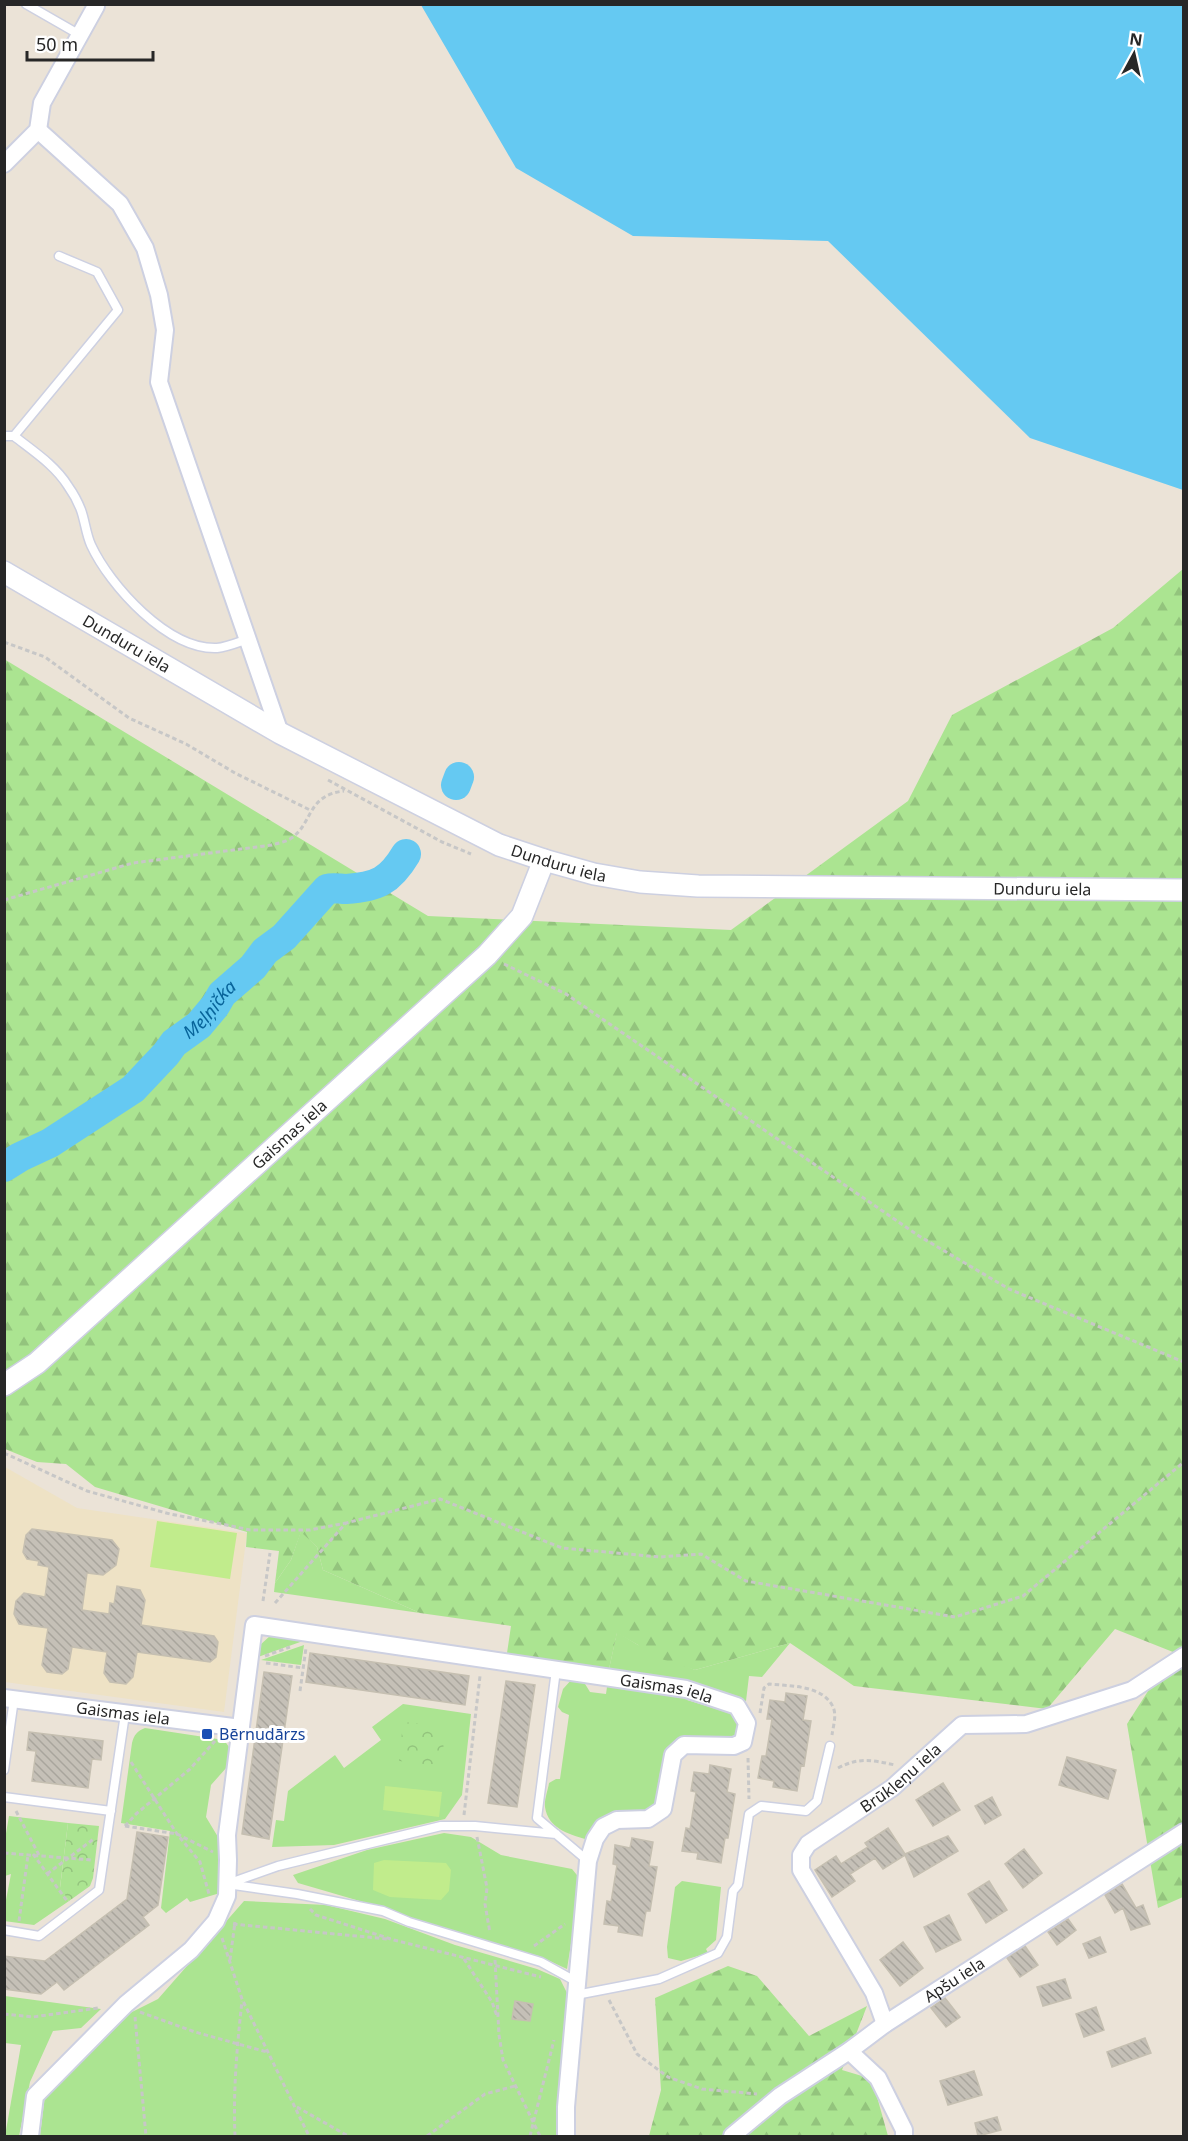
<svg xmlns="http://www.w3.org/2000/svg" width="1188" height="2141" font-family="'Noto Sans',sans-serif">
  <defs>
    <pattern id="forest-firs" width="22" height="20" patternUnits="userSpaceOnUse" patternTransform="scale(1.5)"><rect width="22" height="20" fill="#abe491"/><path d="M5 1l3.5 6h-7zM16 11l3.5 6h-7z" fill="#93c47d"/></pattern>
    <pattern id="park-crowns" width="20" height="18" patternUnits="userSpaceOnUse" patternTransform="scale(1.5)"><rect width="20" height="18" fill="#abe491"/><path d="M2 6a3 3 0 1 1 6 0M12 15a3 3 0 1 1 6 0" fill="none" stroke="#93c47d"/></pattern>
    <pattern id="building-back-hatch" width="6" height="6" patternUnits="userSpaceOnUse" patternTransform="scale(1.5)"><rect width="6" height="6" fill="#c5c0b7"/><path d="M-1 5l2 2M0 0l6 6M5-1l2 2" fill="none" stroke="#a9a59d"/></pattern>
  </defs>
  <rect width="100%" height="100%" fill="#ebe3d7"/>
  <path fill="#eee2c5" d="M5,1467L77,1508L247,1533L224,1712L5,1682Z"/>
  <path fill="#abe491" d="M301,1531L317,1547L323,1570L420,1613L274,1592L275,1583L291,1560Z
    M617,1632L638,1645L695,1670L790,1643L762,1677L749,1676L746,1701L681,1681L609,1669Z
    M270,1636L303,1641L258,1657L260,1645Z
    M304,1645L301,1665L261,1660Z
    M573,1678L582,1679L590,1692L606,1694L607,1687L612,1684L686,1696L687,1700L733,1714L739,1719L736,1740C720,1738 701,1734 684,1737C659,1742 659,1786 655,1807C644,1815 635,1809 622,1810C604,1812 593,1824 585,1839C568,1834 548,1828 545,1807C544,1800 548,1790 549,1783L556,1779H560L569,1715L562,1712L558,1707L563,1689Z
    M403,1704L471,1714L462,1795L445,1819L334,1845L272,1847L276,1820L284,1821L288,1791L335,1755L344,1768L381,1740L372,1727Z
    M145,1728L224,1740L229,1747L227,1767L211,1785L206,1817L218,1837L222,1864L220,1893L190,1902L187,1898L166,1913L161,1908L170,1831L121,1823L132,1743C134,1735 137,1731 145,1728Z
    M9,1816L68,1823L60,1887L69,1901L34,1925L4,1921L5,1905L11,1874L5,1876L4,1845Z
    M444,1833L471,1837L501,1855L572,1869L581,1880L567,1969L539,1956L469,1938L387,1909L298,1883L293,1875L367,1850Z
    M682,1881L721,1887L716,1940L706,1949L708,1953L681,1961L668,1958L667,1947L675,1887Z
    M244,1901L326,1905L385,1919L455,1945L537,1969L560,1979L569,1997L558,2101V2136H40L45,2095L98,2038L130,2013L158,1999Z
    M5,1996L101,2009L81,2028L53,2031L30,2082L19,2136H5L21,2045L5,2043Z"/>
  <path fill="url(#forest-firs)" d="M1183,569V1897L1158,1908L1127,1724L1173,1652L1115,1629L1047,1709L854,1686L790,1643L695,1670L643,1653L638,1645L617,1633L609,1669L507,1653L511,1626L420,1613L323,1570L317,1547L301,1532L291,1560L275,1583L279,1551L246,1547L247,1532L95,1487L66,1464L37,1462L5,1449L4,659L428,916L731,930L908,801L952,715L1113,628Z
    M728,1966L757,1976L809,2036L867,2006L842,2070L872,2079L888,2136H649L661,2090L655,1998Z"/>
  <path fill="url(#park-crowns)" d="M403,1722L446,1726L441,1766L399,1761Z
    M68,1823L99,1826L93,1878L90,1886L69,1901L60,1888Z"/>
  <path fill="#c1ec8c" d="M157,1521L237,1533L230,1579L150,1567Z
    M385,1786L442,1792L439,1817L383,1810Z
    M384,1860L446,1863L451,1870L449,1891L441,1900L390,1897L373,1890L374,1863Z"/>
  <path fill="#65c9f2" d="M421,5H1183V490L1030,438L828,241L633,236L516,168Z"/>
  <g fill="none" stroke-linecap="round" stroke-linejoin="round">
    <g stroke="#65c9f2" stroke-width="30">
      <path d="M456,785L459,777"/>
      <path id="s1" d="M4,1167L20,1157L50,1143L133,1089L166,1054L174,1043L199,1025L215,1006L222,994L253,967L265,951L284,937L327,889C334,887 339,889 346,889C377,887 390,881 406,854"/>
    </g>
  </g>
  <path fill="url(#building-back-hatch)" stroke="#c5bfb1" stroke-width="1.5" d="M32,1529L112,1540L119,1549L116,1565L103,1575L87,1573L82,1610L109,1614L110,1603L114,1604L117,1586L140,1590L145,1600L141,1625L214,1636L218,1642L216,1657L210,1662L137,1652L133,1677L126,1684L110,1682L104,1673L107,1652L72,1647L68,1669L62,1674L47,1672L42,1665L48,1628L19,1624L14,1614L16,1601L24,1593L45,1597L49,1567L38,1565L39,1561L27,1559L23,1552L26,1535Z
    M310,1653L469,1676L465,1705L306,1682Z
    M264,1672L292,1676L269,1839L242,1834Z
    M506,1681L535,1685L517,1807L488,1803Z
    M786,1693L807,1696L803,1720L811,1721L804,1766L801,1765L797,1791L773,1787L774,1781L758,1778L762,1756H766L772,1719H767L770,1700L785,1702Z
    M29,1732L103,1741L101,1760L92,1759L88,1788L32,1781L36,1751L27,1750Z
    M1067,1757L1116,1770L1108,1799L1059,1785Z
    M710,1765L731,1769L727,1792L735,1794L728,1838H725L721,1863L697,1859L698,1853L682,1851L686,1828L690,1829L696,1792L691,1791L694,1772L709,1774Z
    M943,1783L960,1810L933,1826L916,1800Z
    M992,1797L1001,1815L985,1824L975,1806Z
    M888,1828L905,1854L948,1836L958,1851L914,1877L905,1855L883,1869L875,1858L850,1874L855,1881L832,1897L815,1870L836,1856L841,1864L868,1847L865,1843Z
    M137,1832L168,1837L158,1905L143,1917L149,1925L64,1990L57,1982L41,1994L4,1989V1956L45,1961L127,1899Z
    M632,1838L653,1842L649,1866L657,1867L650,1911H646L642,1936L618,1932L619,1926L604,1924L607,1901L611,1902L617,1865L613,1864L615,1845L630,1848Z
    M1024,1849L1042,1873L1023,1888L1005,1864Z
    M989,1881L1007,1910L986,1923L968,1894Z
    M1122,1884L1136,1908L1143,1905L1150,1924L1131,1930L1123,1908L1115,1913L1105,1895Z
    M949,1915L961,1940L936,1952L924,1927Z
    M1068,1919L1076,1930L1057,1945L1048,1932Z
    M1100,1937L1106,1952L1089,1958L1083,1944Z
    M903,1942L923,1968L900,1986L880,1960Z
    M1025,1946L1038,1965L1020,1977L1007,1958Z
    M1065,1979L1071,1998L1043,2006L1037,1987Z
    M945,1998L960,2017L946,2027L931,2008Z
    M515,2001L533,2004L530,2021L512,2019Z
    M1096,2007L1104,2030L1084,2037L1076,2014Z
    M1145,2038L1151,2053L1112,2067L1107,2052Z
    M974,2071L982,2095L948,2105L940,2081Z
    M997,2117L1001,2130L978,2136L975,2123Z"/>
  <g fill="none" stroke-linecap="round" stroke-linejoin="round">
    <defs>
      <path id="service" d="M26,4L80,35
        M4,436H14L118,310L97,272L59,256
        M14,436C33,451 55,465 68,486C73,493 78,502 81,510C85,521 86,534 91,545C110,586 168,650 217,648C227,647 239,642 248,639
        M556,1670L537,1818L588,1861
        M4,1770L14,1699
        M4,1797L111,1811
        M230,1883L278,1866L441,1826H475L556,1834
        M227,1884L297,1894L383,1911L409,1922L541,1962L577,1982
        M4,1930L39,1936L99,1890L125,1714
        M576,1995L659,1979L718,1953L727,1937L733,1891L738,1885L749,1814L761,1806L806,1811L817,1801L830,1746"/>
      <g id="minor">
        <path d="M38,130L120,204L145,248L159,295L165,330L159,382L280,733"/>
        <path d="M4,164L38,130L42,103L96,6"/>
        <path id="s2" d="M4,1698L241,1728"/>
        <path id="s3" d="M885,2024L874,1993L801,1870V1855L808,1844L892,1788L962,1725L1026,1724L1132,1690L1184,1656"/>
        <path d="M849,2051L878,2078L904,2130V2136"/>
        <path id="s4" d="M30,2136L35,2096L126,2004L191,1950L216,1921L227,1896L228,1860L227,1835L254,1625L686,1689L737,1706L747,1723L743,1742L734,1746L684,1745L673,1755L663,1809L648,1819L617,1820L603,1827L595,1839L588,1861L566,2107V2136"/>
        <path id="s5" d="M732,2136L780,2096L849,2051L885,2024L1184,1832"/>
      </g>
      <g id="tertiary">
        <path id="s6" d="M4,572L280,733L499,845L544,860L594,874L640,882L698,886L1184,890"/>
        <path id="s7" d="M4,1385L37,1363L487,955L522,916L544,860"/>
      </g>
    </defs>
    <use href="#service" stroke="#cdd0e1" stroke-width="11"/>
    <use href="#minor" stroke="#cdd0e1" stroke-width="20"/>
    <use href="#tertiary" stroke="#cdd0e1" stroke-width="24"/>
    <path stroke="#c7c7c7" stroke-width="3" stroke-dasharray="4.5 3" stroke-linecap="butt" d="M4,642L45,657L129,718L186,744L235,773L310,810
      M328,780L442,842L471,854
      M4,900L133,863L272,845C278,843 285,842 290,839C313,825 306,795 344,791
      M504,964L566,994L919,1236L1009,1289L1184,1362
      M4,1453L87,1491L170,1514L212,1522L250,1530H310L346,1523
      M263,1601L270,1553
      M275,1603L346,1523L440,1499L562,1548L660,1557L701,1554L746,1581L955,1617L1023,1596L1184,1462
      M265,1656L290,1647
      M266,1663L303,1668
      M300,1691L306,1648
      M760,1713L764,1688L769,1684C789,1686 823,1685 833,1707C837,1715 833,1727 832,1735
      M748,1758L749,1799
      M131,1762L177,1834L200,1862L209,1894
      M838,1768C859,1757 872,1760 895,1765
      M16,1811L39,1855
      M464,1815L480,1676
      M125,1826L136,1814L190,1769L215,1741
      M125,1826L177,1834L213,1852
      M477,1837L487,1888L485,1904L490,1933
      M4,1853L92,1860
      M33,1854L67,1901
      M47,1874L95,1838
      M310,1909L316,1915L394,1940L541,1977
      M19,1921L28,1855
      M233,1924L387,1939
      M222,1938L242,1999L309,2136
      M534,1946L565,1924
      M464,1959L492,2002L497,2016
      M230,1960L235,1922
      M495,1960L499,2035L503,2060L540,2136
      M609,2000L637,2054L668,2077L702,2089L757,2094
      M140,2012L195,2032L267,2052
      M4,2014L33,2017L98,2008
      M135,2017L146,2136
      M297,2107L348,2136
      M235,2136C233,2091 237,2046 242,2001
      M427,2136L485,2094L515,2086
      M530,2136L554,2040"/>
    <use href="#service" stroke="#fff" stroke-width="8"/>
    <use href="#minor" stroke="#fff" stroke-width="16"/>
    <use href="#tertiary" stroke="#fff" stroke-width="21"/>
  </g>
  <rect fill="#1a4fb4" stroke="#fff" stroke-width="2" x="201" y="1728" width="12" height="12" rx="3"/>
  <g text-anchor="middle" stroke-width="6" stroke-linejoin="round" paint-order="stroke">
    <g font-size="16" fill="#272727" stroke="#fff">
      <text dy="6" stroke="none"><textPath href="#s6" startOffset="142">Dunduru iela</textPath></text>
      <text dy="6" stroke="none"><textPath href="#s6" startOffset="628">Dunduru iela</textPath></text>
      <text dy="6" stroke="none"><textPath href="#s6" startOffset="1114">Dunduru iela</textPath></text>
      <text dy="6" stroke="none"><textPath href="#s7" startOffset="380">Gaismas iela</textPath></text>
      <text dy="6" stroke="none"><textPath href="#s4" startOffset="1010">Gaismas iela</textPath></text>
      <text dy="6" stroke="none"><textPath href="#s2" startOffset="120">Gaismas iela</textPath></text>
      <text dy="6" stroke="none"><textPath href="#s3" startOffset="318">Brūkleņu iela</textPath></text>
      <text dy="6" stroke="none"><textPath href="#s5" startOffset="272">Apšu iela</textPath></text>
    </g>
    <g font-size="16" fill="#164399" stroke="#fff" text-anchor="start">
      <text x="219" y="1740">Bērnudārzs</text>
    </g>
    <g font-size="18" font-style="italic" fill="#08649a" stroke="#fff">
      <text dy="6" stroke="none"><textPath href="#s1" startOffset="262">Meļņička</textPath></text>
    </g>
  </g>
  <rect width="1188" height="2141" fill="none" stroke="#272727" stroke-width="12"/>
  <g transform="translate(1134 54) rotate(8)" stroke="#ffffff" stroke-width="4.5" paint-order="stroke">
  <path d="M0-4.5L10 22L0 15L-10 22Z" fill="#272727"/>
  <text y="-9" font-size="16" font-weight="bold" text-anchor="middle" fill="#272727">N</text>
  </g>
  <path d="M27 51v9h126v-9" fill="none" stroke="#272727" stroke-width="3"/>
  <text x="36" y="51" font-size="18" fill="#272727" stroke="#ffffff" stroke-width="4.5" paint-order="stroke">50 m</text>
</svg>
